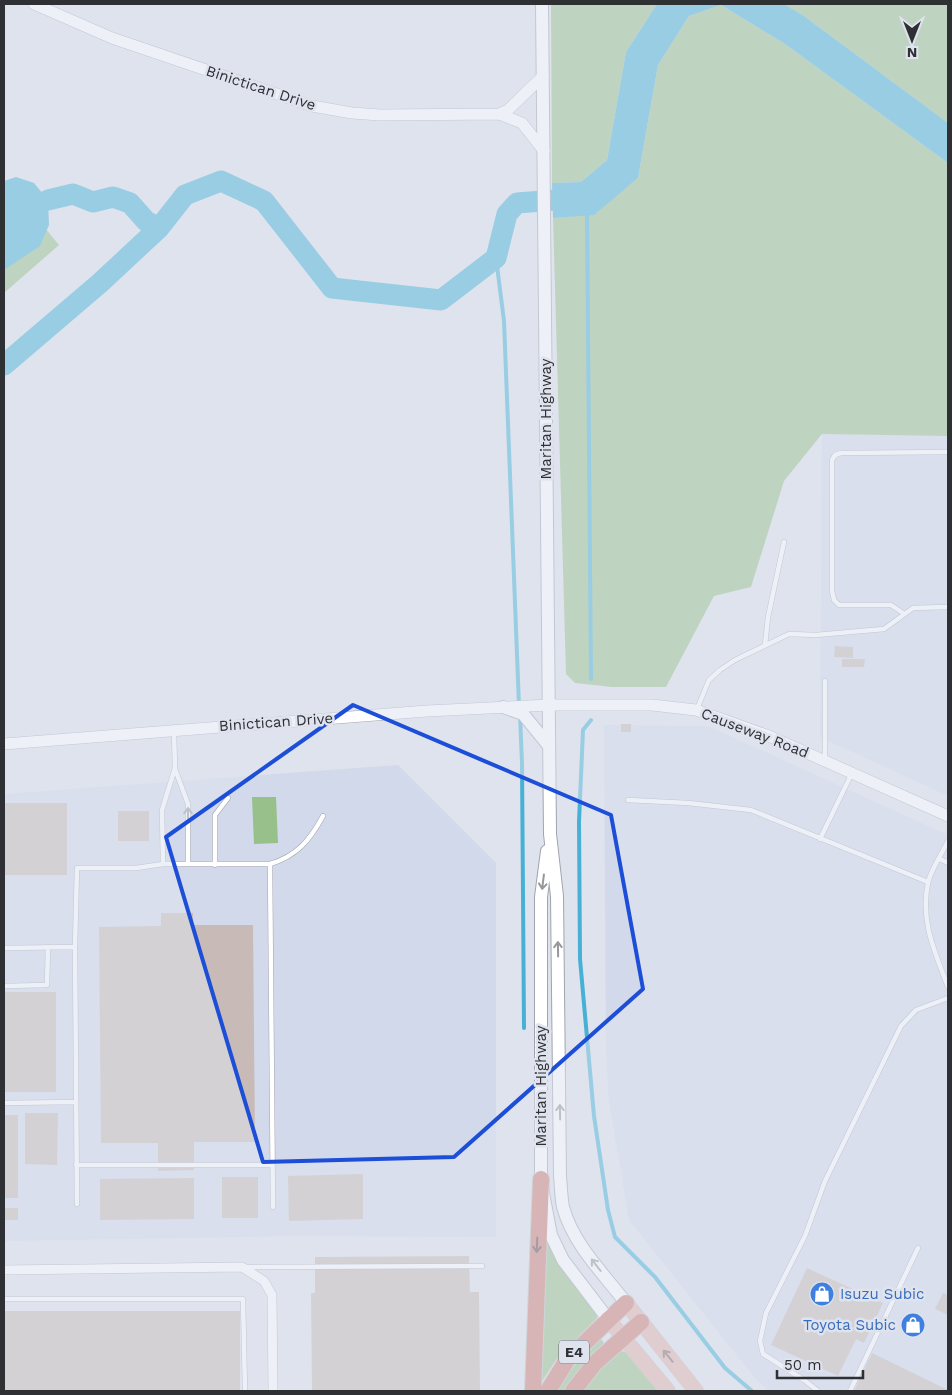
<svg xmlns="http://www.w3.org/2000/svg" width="952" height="1395" font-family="'Work Sans',sans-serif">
  <rect width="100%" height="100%" fill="#dfe3ee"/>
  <path fill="#d2d9eb" d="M822,434L948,436V796L820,737Z
    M604,725L708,726L948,835V1391H768L750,1372L629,1220L609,1102L606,1057Z
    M398,765L496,863V1237L292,1236L4,1241V794Z"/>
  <path fill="#97c08a" d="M551,4H657L626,52L607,160L581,182L552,183Z
    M784,4H948V123L804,16Z
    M721,5L785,44L948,163V436L822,434L784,481L751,587L714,596L666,687H612L575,683L566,674L553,218L594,214L638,178L658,65L689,16Z
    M4,188H12L59,245L4,293Z
    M252,797H276L278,843L254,844Z
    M546,1238L596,1313L597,1318L556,1360L541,1383Z
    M601,1339L604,1343L583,1365L566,1391H558L569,1371Z
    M621,1351L626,1352L659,1391H582L601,1369Z"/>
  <path fill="#46b1d4" d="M657,4H784L804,16L948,123V163L785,44L721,5L689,16L658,65L638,178L594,215L553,218L552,183L581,182L607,160L626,52Z
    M16,177L34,183L48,200L49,225L40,246L4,270V181Z"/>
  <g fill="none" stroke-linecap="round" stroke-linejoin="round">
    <path stroke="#46b1d4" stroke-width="4" d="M587,212L591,679
      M496,258L504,321L519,706
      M520,715L522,763L524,1028
      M591,720L583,730L579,822L580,959L594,1116L608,1210L615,1237L655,1277L725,1368L752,1391"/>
    <path stroke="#46b1d4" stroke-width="21" d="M48,200L73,194L93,202L113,197L130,203L146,221L159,228
      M4,365L100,283L159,228L185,195L221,181L264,201L332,288L441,300L496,258L507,214L517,203L582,198"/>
  </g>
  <path fill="#c8bab7" d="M835,646L853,647V658L834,657Z
    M842,659H865L864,667H842Z
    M621,724H631V732H621Z
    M4,803H67V875H4Z
    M118,811H149V841H118Z
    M161,913H193V925H253L255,1142H194V1170L158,1171V1143H101L99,927L161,926Z
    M4,992H56V1092H4Z
    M25,1113H58L57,1165L25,1164Z
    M4,1115H18V1198H4Z
    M363,1174V1219L289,1221L288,1176Z
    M222,1177H258V1218H222Z
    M194,1178V1219L100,1220V1179Z
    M4,1208H18V1220H4Z
    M469,1256L470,1292H479L480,1391H312L311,1293H315V1257Z
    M807,1268L883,1303L864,1343L856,1339L838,1376L771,1345Z
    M943,1293L948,1295V1315L935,1309Z
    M5,1311H240V1391H5Z
    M872,1353L948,1390V1391H854Z"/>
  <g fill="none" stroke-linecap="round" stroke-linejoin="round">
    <defs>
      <path id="service" d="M903,613L891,605H839L834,600L832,591V460L835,455L841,453L948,452
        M765,645L768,617L784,542
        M825,681V759
        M697,709L709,680L720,670L735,660L789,634L816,635L884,629L913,608L948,607
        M175,769L188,804V864
        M628,800L688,803L751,810L928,882
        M820,839L852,773
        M948,841C942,854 931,869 928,883C920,922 935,952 948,987
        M940,859L948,863
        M163,864L162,810L175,768L174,732
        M270,864L273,1207
        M215,865V815L228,798
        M4,948L75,947
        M4,986L47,985L48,947
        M4,1103L75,1102
        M76,1165H272
        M77,1204L75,947L77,868H136L163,864H270C297,856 310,840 323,816
        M246,1267L482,1266
        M4,1299H243L245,1391
        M818,1391L804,1380L763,1354L760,1341L766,1313L805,1236L825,1181L901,1026L916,1010L948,998
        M850,1391L918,1248"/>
      <path id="minor" d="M4,1270L242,1267L264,1281L272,1295L273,1391"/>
      <path id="tertiary" d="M34,4L112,38L312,106L352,113L380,115L499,114L522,123L544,151
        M499,114L508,110L543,76
        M4,744L427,711L549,705H652L696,710L769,736L948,816"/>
      <path id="secondary" d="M542,4L550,834L557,896L560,1176C561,1186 561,1197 563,1207C573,1244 603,1273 626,1303
        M503,707L523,714L549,746
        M547,851L541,897V1179L543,1193L551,1235L563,1260L608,1319"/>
      <path id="primary" d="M626,1303L696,1391
        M608,1319L668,1391"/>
      <path id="motorway" d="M533,1391L541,1179
        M548,1391L567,1360L626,1303
        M573,1391L595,1363L641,1322"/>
    </defs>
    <use href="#service" stroke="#a0a4af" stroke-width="5.5"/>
    <use href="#minor" stroke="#a0a4af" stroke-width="10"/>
    <use href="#tertiary" stroke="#a0a4af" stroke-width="12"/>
    <use href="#secondary" stroke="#a0a4af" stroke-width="14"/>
    <use href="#primary" stroke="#c0c1c2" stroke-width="16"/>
    <use href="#motorway" stroke="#c0c1c2" stroke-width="18"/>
    <use href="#service" stroke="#fff" stroke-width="4.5"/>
    <use href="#minor" stroke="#fff" stroke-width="9"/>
    <use href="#tertiary" stroke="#fff" stroke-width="11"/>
    <use href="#secondary" stroke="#fff" stroke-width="12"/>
    <use href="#primary" stroke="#e2b1aa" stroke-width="15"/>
    <use href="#motorway" stroke="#ce7d72" stroke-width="16"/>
  </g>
  <defs><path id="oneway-shaft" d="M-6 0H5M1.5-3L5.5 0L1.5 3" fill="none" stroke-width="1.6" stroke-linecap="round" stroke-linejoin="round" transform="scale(1.25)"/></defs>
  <g stroke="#96989a">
    <use href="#oneway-shaft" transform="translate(188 815) rotate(-90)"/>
    <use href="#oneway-shaft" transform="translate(543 882) rotate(97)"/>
    <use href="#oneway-shaft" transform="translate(558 949) rotate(-91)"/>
    <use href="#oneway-shaft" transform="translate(560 1112) rotate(-91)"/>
    <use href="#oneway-shaft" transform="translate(596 1265) rotate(-128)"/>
  </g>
  <use stroke="#5e4747" href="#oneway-shaft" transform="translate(537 1245) rotate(92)"/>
  <use stroke="#7f6a69" href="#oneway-shaft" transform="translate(668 1356) rotate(-129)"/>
  <path d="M0 0H952V1395H0ZM353,705L611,815L643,989L454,1157L263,1162L166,837Z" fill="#dfe3ee" fill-opacity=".55" fill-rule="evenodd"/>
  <path fill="none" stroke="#1d4ed8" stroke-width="4" stroke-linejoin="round" d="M353,705L611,815L643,989L454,1157L263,1162L166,837Z"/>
  <defs>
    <symbol id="shop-disc" viewBox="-11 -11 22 22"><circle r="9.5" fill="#3f7fe0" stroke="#dfe3ee"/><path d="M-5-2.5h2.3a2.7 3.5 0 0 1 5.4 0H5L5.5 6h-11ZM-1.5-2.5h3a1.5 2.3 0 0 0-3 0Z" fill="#fff"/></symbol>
  </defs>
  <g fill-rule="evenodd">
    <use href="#shop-disc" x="808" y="1280" width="28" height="28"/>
    <use href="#shop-disc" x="899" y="1311" width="28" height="28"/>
  </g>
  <g text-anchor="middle" stroke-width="5" stroke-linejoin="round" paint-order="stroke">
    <rect fill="#dfe3ee" stroke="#63666c" stroke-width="1" x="559" y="1340.5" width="30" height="23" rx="4"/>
    <g font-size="14" font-weight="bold" fill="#2e3034">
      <text x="574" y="1357">E4</text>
    </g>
    <g font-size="15" fill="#2e3034" stroke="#dfe3ee">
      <text transform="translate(261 88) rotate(18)" y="5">Binictican Drive</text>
      <text transform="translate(546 419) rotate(-90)" y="5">Maritan Highway</text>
      <text transform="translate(276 722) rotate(-4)" y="5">Binictican Drive</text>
      <text transform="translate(755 733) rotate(21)" y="5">Causeway Road</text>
      <text transform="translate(541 1086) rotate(-90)" y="5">Maritan Highway</text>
    </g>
    <g font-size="15" fill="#366cbe" stroke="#dfe3ee" text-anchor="start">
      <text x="840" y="1299">Isuzu Subic</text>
      <text x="896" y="1330" text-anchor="end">Toyota Subic</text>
    </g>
  </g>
  <rect width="952" height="1395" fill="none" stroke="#2e3034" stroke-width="10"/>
  <g transform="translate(912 40) rotate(180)" stroke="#dfe3ee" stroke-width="4" paint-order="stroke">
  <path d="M0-4L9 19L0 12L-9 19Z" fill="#2e3034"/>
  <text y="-8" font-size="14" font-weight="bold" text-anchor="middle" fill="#2e3034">N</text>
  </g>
  <path d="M777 1370v8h86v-8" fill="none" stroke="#2e3034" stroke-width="2.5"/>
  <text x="784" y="1370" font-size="15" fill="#2e3034" stroke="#dfe3ee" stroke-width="4" paint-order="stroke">50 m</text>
</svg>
